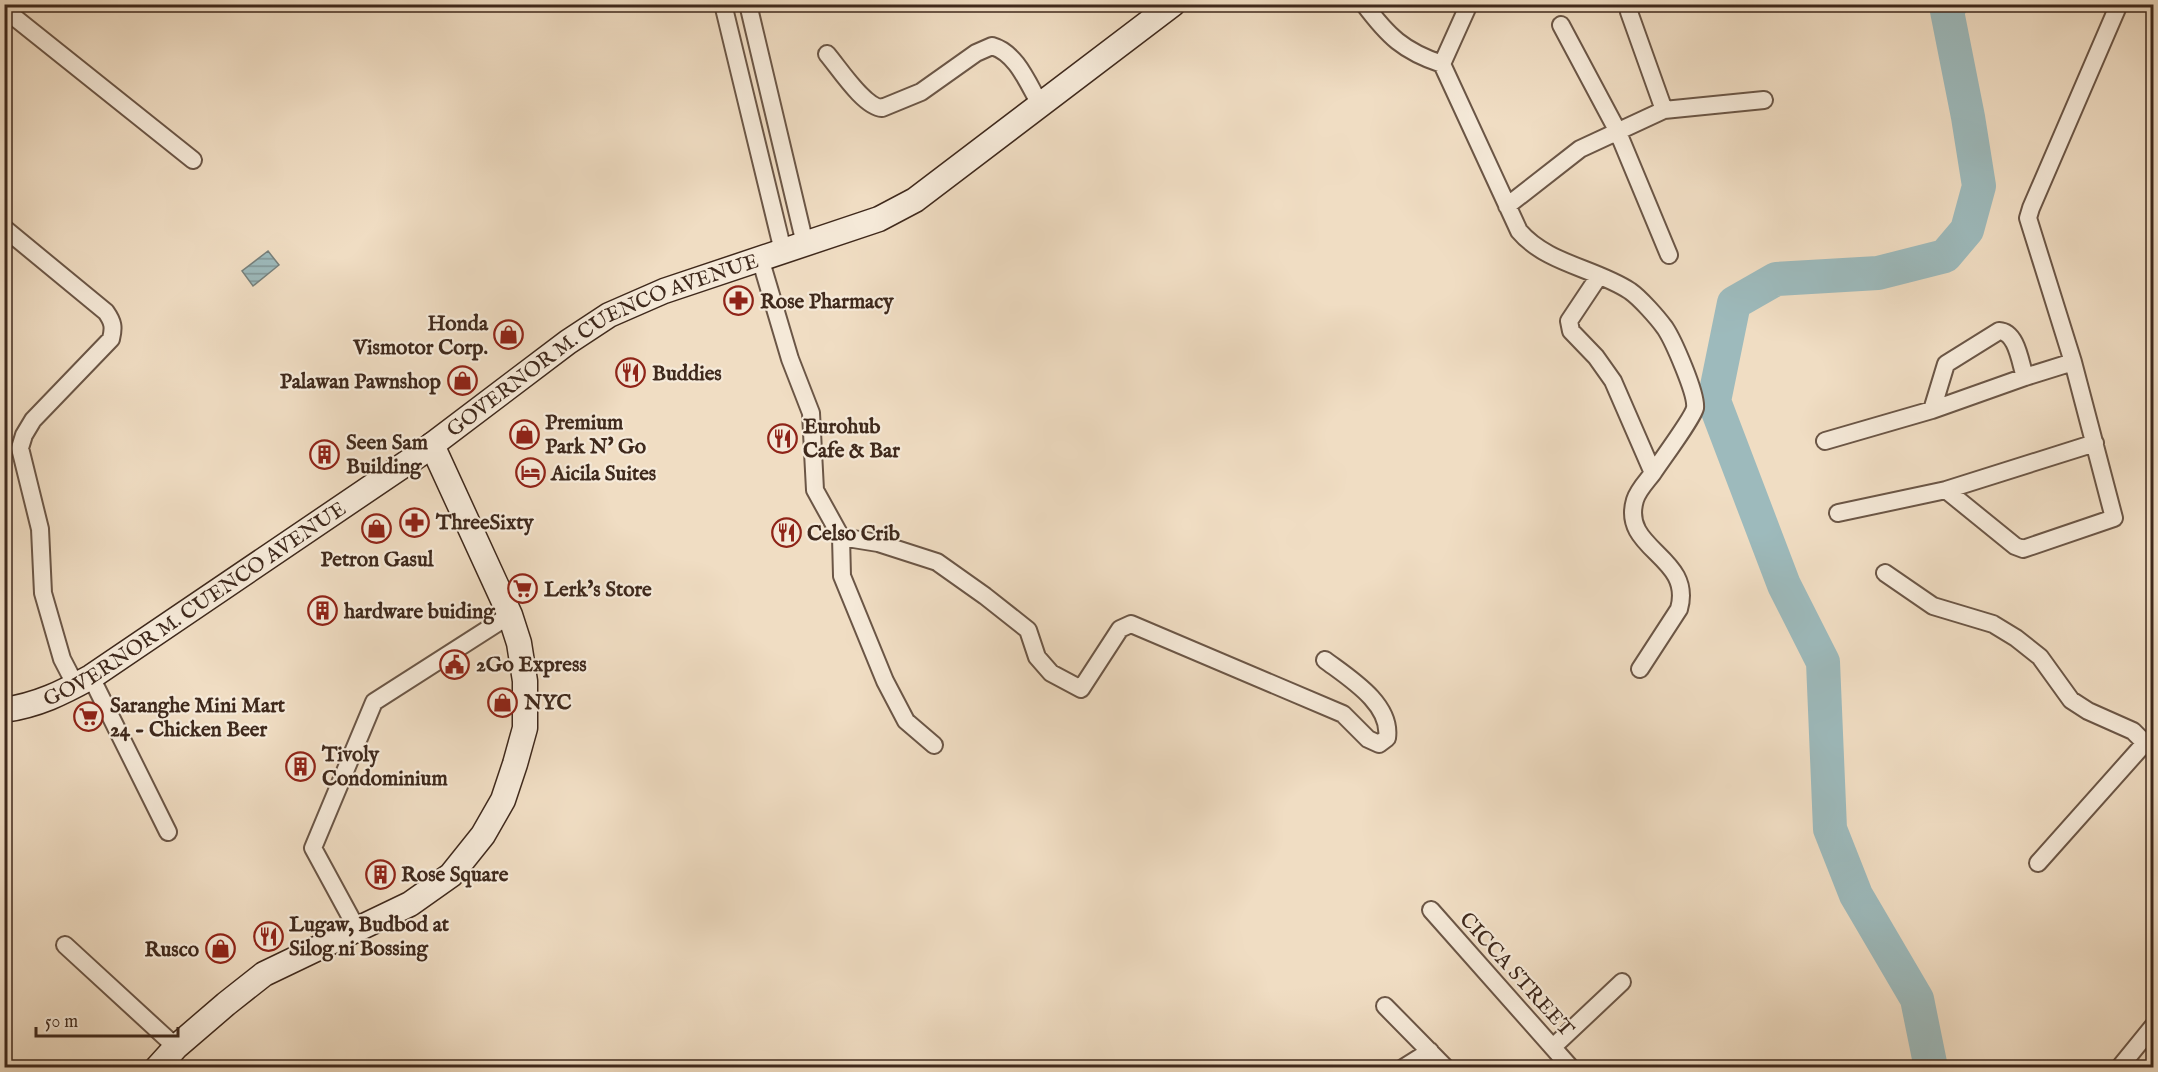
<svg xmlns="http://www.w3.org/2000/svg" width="2158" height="1072" font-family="'IM FELL English',serif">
  <defs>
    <pattern id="water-rules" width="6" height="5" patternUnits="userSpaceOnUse" patternTransform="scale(1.5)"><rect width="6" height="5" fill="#9dbabc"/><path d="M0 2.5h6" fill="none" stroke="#819798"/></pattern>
  </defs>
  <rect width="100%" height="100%" fill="#f0ddc3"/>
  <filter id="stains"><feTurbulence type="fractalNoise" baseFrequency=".00333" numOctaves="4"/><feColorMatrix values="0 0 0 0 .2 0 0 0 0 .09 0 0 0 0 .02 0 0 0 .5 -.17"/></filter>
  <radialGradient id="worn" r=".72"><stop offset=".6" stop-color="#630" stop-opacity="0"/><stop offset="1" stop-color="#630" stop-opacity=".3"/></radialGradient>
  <path fill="url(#water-rules)" stroke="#77807c" stroke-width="1.5" d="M268,251L279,265L253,286L242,271Z"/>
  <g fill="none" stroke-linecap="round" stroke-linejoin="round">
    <path stroke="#9dbabc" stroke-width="34" d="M1931,1068L1917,999L1856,895L1830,829L1823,662L1784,585L1714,401L1734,303L1776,279L1878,273L1945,256L1967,230L1979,186L1968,117L1947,11L1951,4"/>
    <defs>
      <path id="street" d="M723,4L783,251
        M748,4L805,244
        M1364,4C1388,36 1403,51 1442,64L1519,231C1547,264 1595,268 1630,291C1640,298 1657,317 1665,328C1673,340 1697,394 1695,408C1693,418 1660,462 1653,473
        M4,9L193,160
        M1629,12L1664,110
        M1561,25L1617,130L1669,255
        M827,54C839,68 864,107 882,108L921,92L976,53L992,46C1017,53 1028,84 1041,106
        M1442,64L1469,4
        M1507,206L1580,149L1664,110L1764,100
        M4,228L106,312C113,322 114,327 111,339L33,420L24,435L20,448L40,529L43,593L62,659L76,686
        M760,258L790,359L811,413L815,490L841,537L842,576L885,681L906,721L934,745
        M1599,276L1569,321L1571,331L1596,357L1613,381L1653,473C1647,481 1638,490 1635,500C1620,550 1694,556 1679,609L1640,669
        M1932,410L1946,364L1999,331C2017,332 2020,362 2025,377
        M1825,441L1932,410L2025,377L2073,362
        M1946,490L2015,546L2023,549L2114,518L2073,362L2028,218L2031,208L2119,4
        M1838,513L1946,490L2095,443
        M841,537L878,543L937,562L985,596L1028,630L1037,657L1051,673L1081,689L1120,629L1131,624L1343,714L1368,739L1379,744L1387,738C1392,704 1349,678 1325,660
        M1885,573L1933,606L1993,624L2016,638L2040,657L2071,700L2088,711L2133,731L2145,743L2154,739
        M91,677L168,832
        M2038,863L2145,743
        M1431,910L1571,1068
        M357,929L313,848L374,702L510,615
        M65,945L176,1047
        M1385,1006L1446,1068
        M1553,1047L1622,982
        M1403,1068L1430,1051
        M2119,1068L2154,1025"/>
      <g id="secondary">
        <path id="s1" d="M4,710C38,705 62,693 91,677L420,454L568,342L609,315L664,291L879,219L915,200L1173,4"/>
        <path d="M157,1068L176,1047L226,1004L264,974L410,904L451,875L483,835L503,800L515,764L525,728V681L519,643L510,615L432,445"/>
      </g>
    </defs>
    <use href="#street" stroke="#6b5646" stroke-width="20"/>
    <use href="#secondary" stroke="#3f291c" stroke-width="27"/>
    <use href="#street" stroke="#f5e9d8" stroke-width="16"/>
    <use href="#secondary" stroke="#f5e9d8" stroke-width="24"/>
  </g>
  <defs>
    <symbol id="pharmacy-ring" viewBox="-11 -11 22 22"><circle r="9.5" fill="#f5e9d8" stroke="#8f2418" stroke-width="1.5"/><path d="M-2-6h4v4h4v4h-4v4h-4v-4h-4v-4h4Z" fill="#8f2418"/></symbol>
    <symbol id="shop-ring" viewBox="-11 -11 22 22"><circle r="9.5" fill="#f5e9d8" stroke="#8f2418" stroke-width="1.5"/><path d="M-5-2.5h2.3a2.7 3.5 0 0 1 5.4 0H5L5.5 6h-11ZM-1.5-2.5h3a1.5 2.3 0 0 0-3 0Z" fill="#8f2418"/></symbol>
    <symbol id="restaurant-ring" viewBox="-11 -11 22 22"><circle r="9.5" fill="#f5e9d8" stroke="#8f2418" stroke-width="1.5"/><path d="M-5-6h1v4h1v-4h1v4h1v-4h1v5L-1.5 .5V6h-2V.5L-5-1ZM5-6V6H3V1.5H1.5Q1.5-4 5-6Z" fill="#8f2418"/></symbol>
    <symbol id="building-ring" viewBox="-11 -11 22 22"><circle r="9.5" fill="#f5e9d8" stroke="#8f2418" stroke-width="1.5"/><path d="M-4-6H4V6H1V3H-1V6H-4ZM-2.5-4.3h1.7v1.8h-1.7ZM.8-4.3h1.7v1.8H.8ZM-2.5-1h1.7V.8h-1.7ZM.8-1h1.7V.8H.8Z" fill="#8f2418"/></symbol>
    <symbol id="hotel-ring" viewBox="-11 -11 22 22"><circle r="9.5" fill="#f5e9d8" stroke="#8f2418" stroke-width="1.5"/><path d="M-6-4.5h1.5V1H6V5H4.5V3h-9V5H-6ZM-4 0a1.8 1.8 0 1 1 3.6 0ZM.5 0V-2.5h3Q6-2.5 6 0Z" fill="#8f2418"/></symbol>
    <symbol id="supermarket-ring" viewBox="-11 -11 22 22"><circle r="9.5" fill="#f5e9d8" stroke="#8f2418" stroke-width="1.5"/><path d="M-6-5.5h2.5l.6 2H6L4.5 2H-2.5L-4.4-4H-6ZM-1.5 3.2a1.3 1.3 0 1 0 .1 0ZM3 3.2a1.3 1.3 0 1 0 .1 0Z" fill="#8f2418"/></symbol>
    <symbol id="civic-ring" viewBox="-11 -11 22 22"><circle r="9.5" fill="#f5e9d8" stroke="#8f2418" stroke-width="1.5"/><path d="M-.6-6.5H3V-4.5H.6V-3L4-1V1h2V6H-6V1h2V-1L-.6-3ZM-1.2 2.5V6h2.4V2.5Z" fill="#8f2418"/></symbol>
  </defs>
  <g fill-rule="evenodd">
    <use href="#pharmacy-ring" x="722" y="284" width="33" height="33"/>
    <use href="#shop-ring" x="492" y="318" width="33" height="33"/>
    <use href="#restaurant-ring" x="614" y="356" width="33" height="33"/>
    <use href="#shop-ring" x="446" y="364" width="33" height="33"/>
    <use href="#shop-ring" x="508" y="418" width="33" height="33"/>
    <use href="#restaurant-ring" x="766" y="422" width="33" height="33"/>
    <use href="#building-ring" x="308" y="438" width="33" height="33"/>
    <use href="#hotel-ring" x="514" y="456" width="33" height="33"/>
    <use href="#pharmacy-ring" x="398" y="506" width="33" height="33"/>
    <use href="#shop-ring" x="360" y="512" width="33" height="33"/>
    <use href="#restaurant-ring" x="770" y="516" width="33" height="33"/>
    <use href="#supermarket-ring" x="506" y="572" width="33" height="33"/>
    <use href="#building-ring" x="306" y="594" width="33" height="33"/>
    <use href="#civic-ring" x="438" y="648" width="33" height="33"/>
    <use href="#shop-ring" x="486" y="686" width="33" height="33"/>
    <use href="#supermarket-ring" x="72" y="700" width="33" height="33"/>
    <use href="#building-ring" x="284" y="750" width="33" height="33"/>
    <use href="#building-ring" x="364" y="858" width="33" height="33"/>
    <use href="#restaurant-ring" x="252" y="920" width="33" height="33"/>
    <use href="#shop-ring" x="204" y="932" width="33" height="33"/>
  </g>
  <g text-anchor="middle" stroke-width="4.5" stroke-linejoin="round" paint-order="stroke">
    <g font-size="21" font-weight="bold" fill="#3f291c" stroke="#f5e9d8" text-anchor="start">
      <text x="760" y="308">Rose Pharmacy</text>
      <text x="488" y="330" text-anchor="end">Honda<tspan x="488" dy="24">Vismotor Corp.</tspan></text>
      <text x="652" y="380">Buddies</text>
      <text x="441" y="388" text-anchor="end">Palawan Pawnshop</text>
      <text x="545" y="429">Premium<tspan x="545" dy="24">Park N' Go</tspan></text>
      <text x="803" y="433">Eurohub<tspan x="803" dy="24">Cafe &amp; Bar</tspan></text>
      <text x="346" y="449">Seen Sam<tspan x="346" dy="24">Building</tspan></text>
      <text x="551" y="480">Aicila Suites</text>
      <text x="436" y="529">ThreeSixty</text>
      <text x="807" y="540">Celso Crib</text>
      <text x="377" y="566" text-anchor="middle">Petron Gasul</text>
      <text x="544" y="596">Lerk's Store</text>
      <text x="344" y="618">hardware buiding</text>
      <text x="476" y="671">2Go Express</text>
      <text x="524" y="709">NYC</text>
      <text x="110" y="712">Saranghe Mini Mart<tspan x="110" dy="24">24 - Chicken Beer</tspan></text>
      <text x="322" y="761">Tivoly<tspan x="322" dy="24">Condominium</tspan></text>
      <text x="401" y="881">Rose Square</text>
      <text x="289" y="931">Lugaw, Budbod at<tspan x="289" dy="24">Silog ni Bossing</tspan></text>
      <text x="199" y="956" text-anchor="end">Rusco</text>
    </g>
    <g font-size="21" fill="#3f291c" stroke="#f5e9d8">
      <text dy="7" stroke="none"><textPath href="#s1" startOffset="706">GOVERNOR M. CUENCO AVENUE</textPath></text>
      <text dy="7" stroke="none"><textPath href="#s1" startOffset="220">GOVERNOR M. CUENCO AVENUE</textPath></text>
      <text transform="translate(1517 974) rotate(48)" y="7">CICCA STREET</text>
    </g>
  </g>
  <rect width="2158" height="1072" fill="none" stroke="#f0ddc3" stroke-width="24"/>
  <rect x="6" y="6" width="2146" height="1060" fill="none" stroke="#3f291c" stroke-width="3"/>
  <rect x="12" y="12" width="2134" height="1048" fill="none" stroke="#3f291c" stroke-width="1.5"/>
  <path d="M36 1027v9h142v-9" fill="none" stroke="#3f291c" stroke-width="3"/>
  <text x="45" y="1027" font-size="18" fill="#3f291c" stroke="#f5e9d8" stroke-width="4.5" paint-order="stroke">50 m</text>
  <rect width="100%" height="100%" filter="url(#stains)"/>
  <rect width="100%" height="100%" fill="url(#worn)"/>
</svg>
